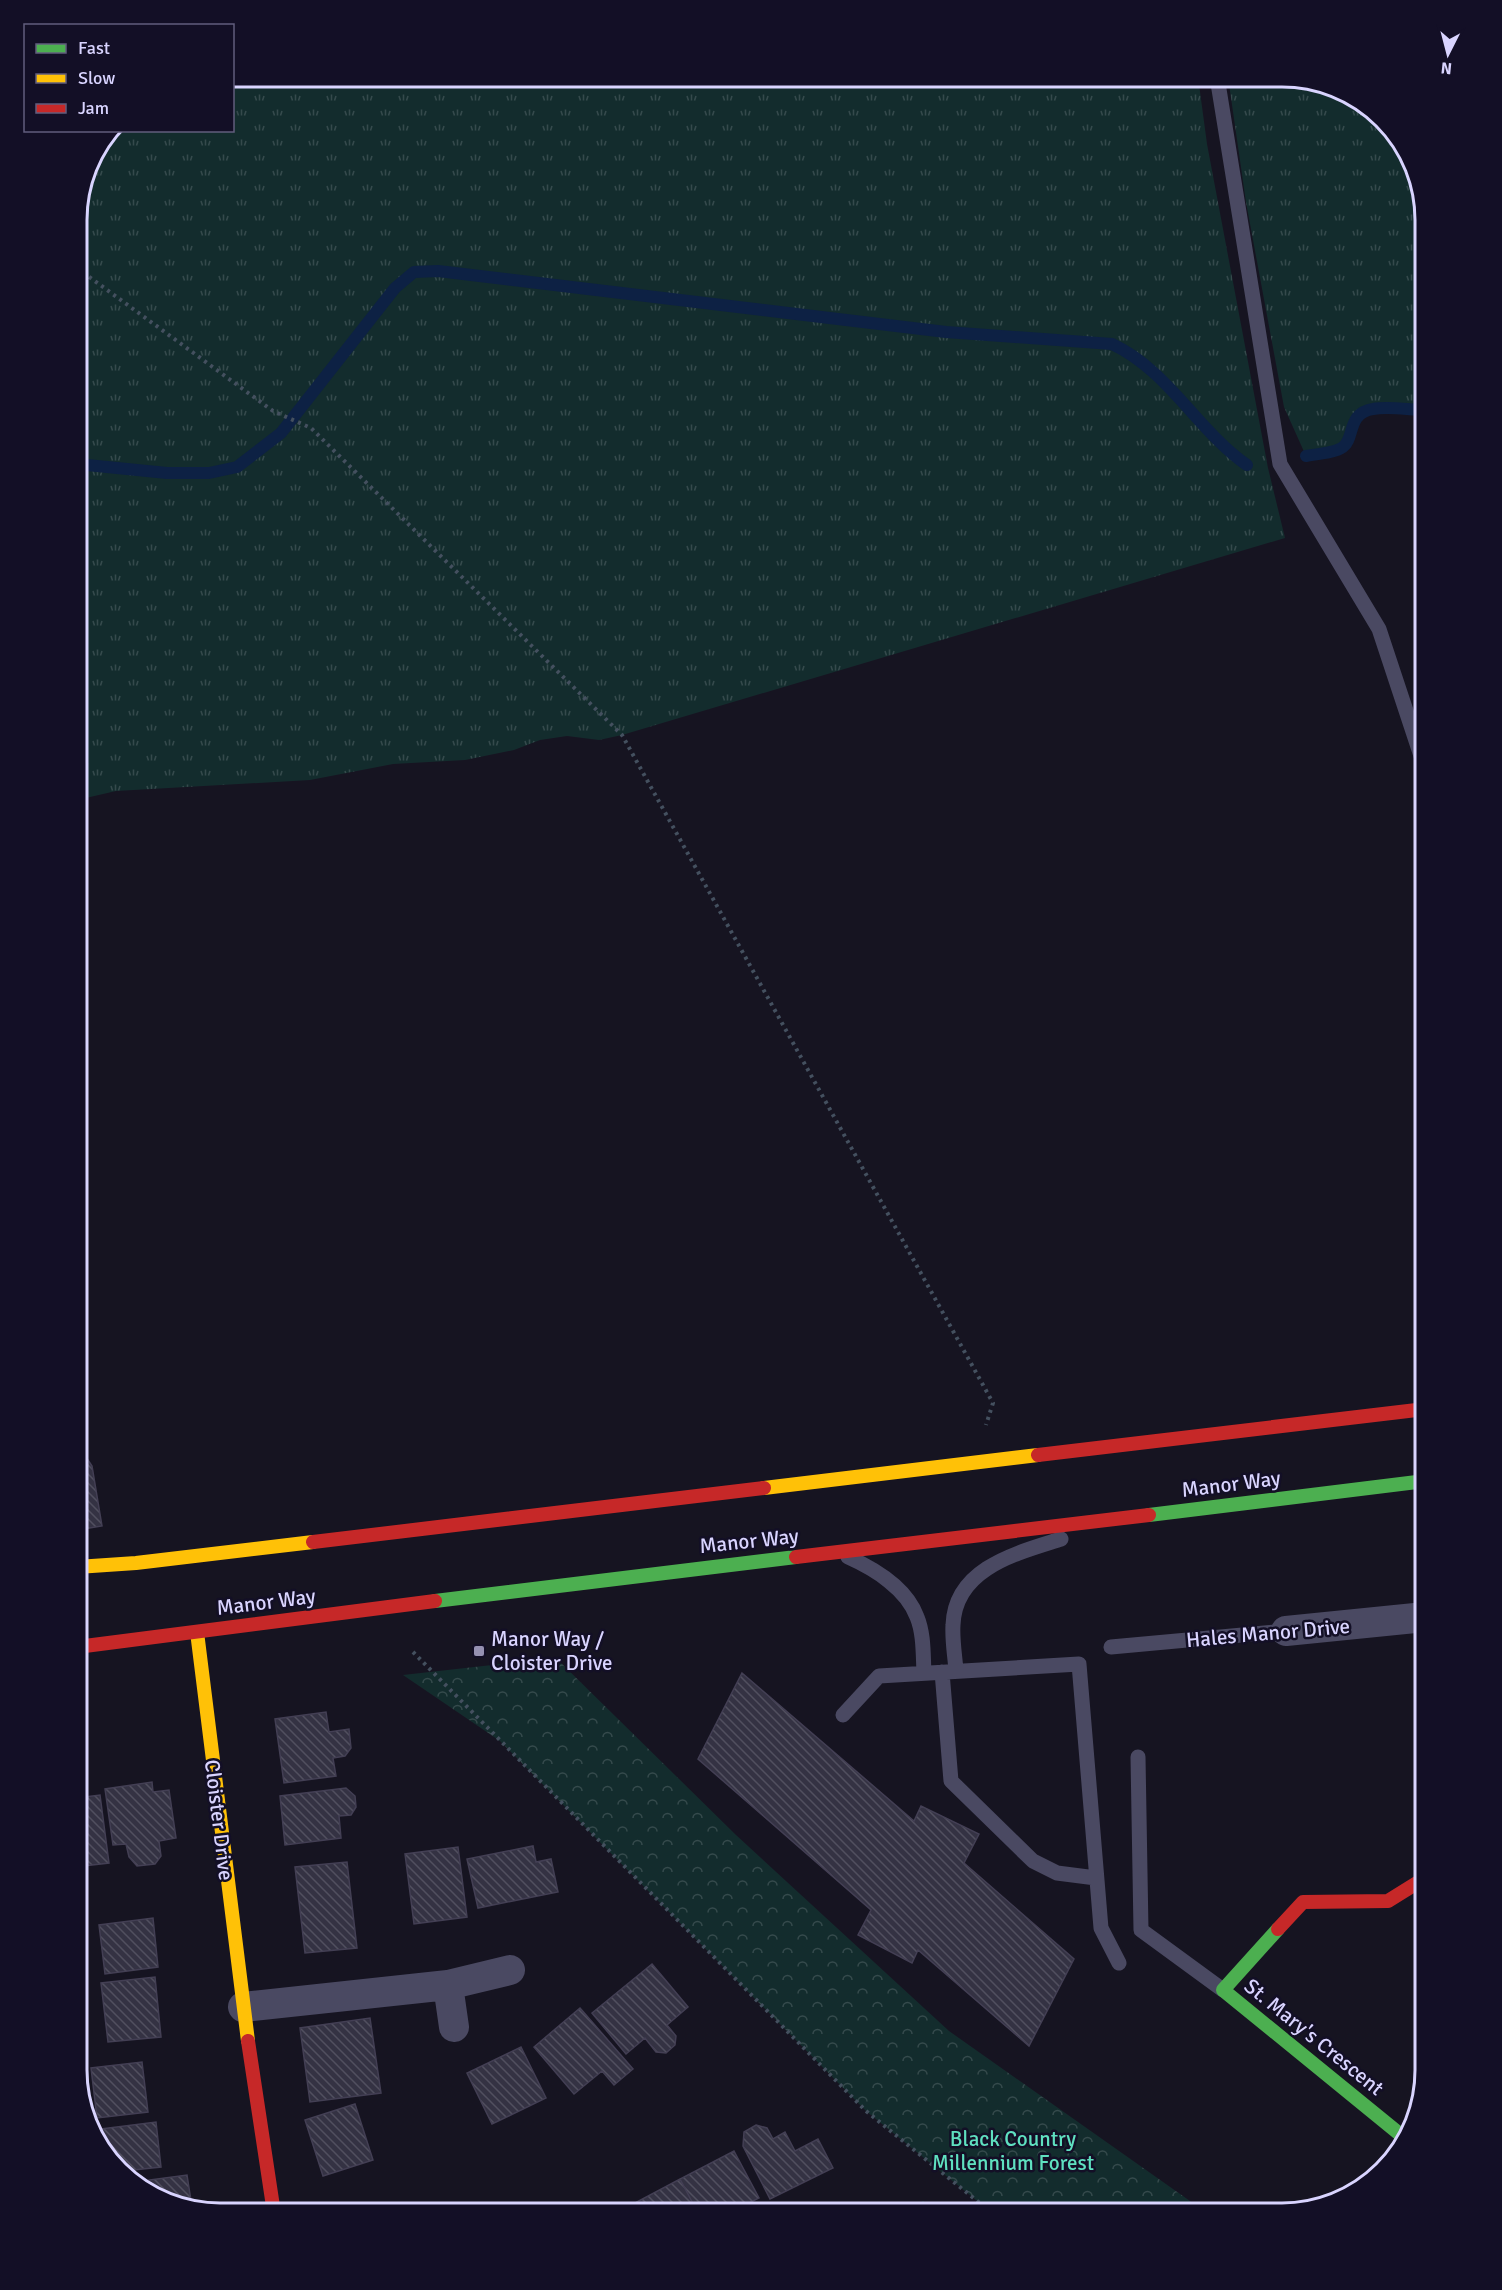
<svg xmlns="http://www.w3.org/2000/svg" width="1502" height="2290" font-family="Signika,sans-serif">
  <defs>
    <pattern id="grass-tufts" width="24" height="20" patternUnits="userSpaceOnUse" patternTransform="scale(1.5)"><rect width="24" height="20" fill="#132c2d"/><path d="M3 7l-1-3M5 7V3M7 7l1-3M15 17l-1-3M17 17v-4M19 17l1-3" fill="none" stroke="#354a4c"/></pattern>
    <pattern id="forest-crowns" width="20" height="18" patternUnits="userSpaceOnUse" patternTransform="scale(1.5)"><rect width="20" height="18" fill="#132c2d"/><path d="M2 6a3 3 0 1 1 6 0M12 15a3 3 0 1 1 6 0" fill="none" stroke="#354a4c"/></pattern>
    <pattern id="building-back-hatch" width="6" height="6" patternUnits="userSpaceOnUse" patternTransform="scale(1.5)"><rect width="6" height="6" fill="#343243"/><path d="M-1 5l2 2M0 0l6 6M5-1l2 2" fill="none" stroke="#514f5f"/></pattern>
  </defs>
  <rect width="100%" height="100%" fill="#161421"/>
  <path fill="url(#grass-tufts)" d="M233,77H1198L1207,144L1268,468L1285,538L622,735L599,740L567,736L540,740L514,750L465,760L393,764L310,780L116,791L77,800V211L91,157L110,131L232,130Z
    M1228,77H1292L1362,101L1411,156L1425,220V410C1409,410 1389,406 1373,409C1347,413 1355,438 1343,447C1335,453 1317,454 1306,456L1284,407L1246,202Z"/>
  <path fill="url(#forest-crowns)" d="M556,1658L736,1835L949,2031L1207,2213H992L866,2111L500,1741L403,1675Z"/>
  <path fill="#132c2d" d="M923,2201L942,2213H904Z"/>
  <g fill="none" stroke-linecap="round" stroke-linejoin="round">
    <path stroke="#0d2144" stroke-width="12" d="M1306,456C1317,454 1335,453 1343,447C1355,438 1347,413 1373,409C1389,406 1409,410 1425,410
      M77,464L167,473H209L237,467L281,433L395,288L414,272L438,271L946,332L1112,344C1168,370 1198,431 1247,465"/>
  </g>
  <path fill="url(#building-back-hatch)" stroke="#433f54" stroke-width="1.5" d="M77,1443L92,1466L102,1526L77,1530Z
    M742,1673L914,1821L921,1806L979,1834L964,1863L1074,1959L1029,2046L918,1950L912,1963L858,1935L871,1910L698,1759Z
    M326,1712L329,1732L349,1729L351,1748L345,1756L333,1758L336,1776L284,1783L275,1719Z
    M152,1782L153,1792L169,1790L176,1838L159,1841L161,1856L155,1864L137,1866L129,1857L126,1844L113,1845L105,1789Z
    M346,1788L355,1796L356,1807L351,1815L339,1816L341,1838L285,1845L280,1796Z
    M100,1795L109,1863L84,1866L82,1849L77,1850V1798Z
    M533,1846L536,1862L551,1859L558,1892L478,1908L467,1859Z
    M458,1847L467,1917L414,1924L405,1854Z
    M347,1862L357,1948L305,1953L295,1867Z
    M153,1918L158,1967L105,1974L99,1925Z
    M652,1964L688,2007L667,2025L676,2036L675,2045L666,2053L656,2052L645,2038L626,2054L592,2013Z
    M155,1977L161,2037L108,2042L101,1983Z
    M580,2008L633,2069L614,2085L602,2071L574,2094L534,2047Z
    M370,2018L381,2093L310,2102L300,2028Z
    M521,2047L546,2098L492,2124L467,2073Z
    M142,2062L148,2112L97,2118L91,2068Z
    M355,2104L373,2160L323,2176L305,2120Z
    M156,2122L161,2167L124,2171L91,2133L93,2130Z
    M756,2125L767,2128L773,2139L785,2132L795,2151L818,2139L833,2168L770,2199L743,2146L744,2132Z
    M734,2151L759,2198L729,2213H698L680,2179Z
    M187,2175L192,2207L140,2190L134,2182Z
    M680,2179L698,2213H635L631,2205Z
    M624,2203L628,2213H599Z"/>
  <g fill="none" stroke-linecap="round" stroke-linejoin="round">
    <path stroke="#44505f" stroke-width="4" stroke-dasharray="3 4.5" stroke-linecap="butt" d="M77,268L273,411L311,428L622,735L993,1403L986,1425
      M413,1652L866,2111L992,2213"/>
    <path stroke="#4a4962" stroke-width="15" d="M1217,77L1280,464L1379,629L1425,768
      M848,1557C875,1569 907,1589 917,1617C924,1634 923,1655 924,1673
      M1111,1647L1286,1631
      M956,1671C955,1656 952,1640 953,1625C955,1568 1017,1553 1061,1539
      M942,1672L951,1781L1033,1861L1057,1873L1096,1878
      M843,1715L879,1676L1079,1664L1101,1928L1119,1963
      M1138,1757L1141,1930L1223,1990"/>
    <path stroke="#4a4962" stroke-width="30" d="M1286,1631L1425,1617
      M448,1985L454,2027
      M243,2007L448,1985L510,1970"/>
    <path stroke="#4caf50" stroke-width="14" d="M1149,1515L1425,1481
      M435,1601L796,1557
      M1278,1929L1223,1990L1407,2140"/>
    <path stroke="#ffc107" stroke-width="14" d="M764,1488L1038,1455
      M77,1567L136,1563L313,1542
      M197,1632L248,2041"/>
    <path stroke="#c62828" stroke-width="14" d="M1038,1455L1425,1409
      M313,1542L764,1488
      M796,1557L1149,1515
      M77,1647L435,1601
      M1278,1929L1303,1902L1388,1901L1425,1878
      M248,2041L274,2213"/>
  </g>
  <rect fill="#9591b1" stroke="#130f26" stroke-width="2" x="473" y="1645" width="12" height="12" rx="3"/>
  <g text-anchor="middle" stroke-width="5" stroke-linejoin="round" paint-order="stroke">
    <g font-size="21" fill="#d9d4ff" stroke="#130f26">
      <text transform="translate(1231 1484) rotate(-7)" y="7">Manor Way</text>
      <text transform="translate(749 1541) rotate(-6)" y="7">Manor Way</text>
      <text transform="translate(266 1602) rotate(-7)" y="7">Manor Way</text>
      <text transform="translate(1268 1633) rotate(-5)" y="7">Hales Manor Drive</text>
      <text transform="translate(219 1820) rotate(83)" y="7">Cloister Drive</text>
      <text transform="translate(1314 2037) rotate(39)" y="7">St. Mary's Crescent</text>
    </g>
    <g font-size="21" fill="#d9d4ff" stroke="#130f26" text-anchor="start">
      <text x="491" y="1646">Manor Way /<tspan x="491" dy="24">Cloister Drive</tspan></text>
    </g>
    <g font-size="21" fill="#5fe0c0" stroke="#130f26">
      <text x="1013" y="2146">Black Country<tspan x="1013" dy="24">Millennium Forest</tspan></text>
    </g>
  </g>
  <path d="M0 0H1502V2290H0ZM220 87H1282A133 133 0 0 1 1415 220V2070A133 133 0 0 1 1282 2203H220A133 133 0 0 1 87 2070V220A133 133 0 0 1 220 87Z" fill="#130f26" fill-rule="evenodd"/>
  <path fill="none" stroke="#d9d4ff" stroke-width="3" d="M220 87H1282A133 133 0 0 1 1415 220V2070A133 133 0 0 1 1282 2203H220A133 133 0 0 1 87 2070V220A133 133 0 0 1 220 87Z"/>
  <rect x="24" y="24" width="210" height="108" fill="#130f26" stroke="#625e7d" stroke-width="1.5"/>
  <rect x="36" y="44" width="30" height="9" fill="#4caf50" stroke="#625e7d" stroke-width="1.5"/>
  <text x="78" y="54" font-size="18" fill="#d9d4ff">Fast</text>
  <rect x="36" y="74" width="30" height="9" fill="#ffc107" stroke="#625e7d" stroke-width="1.5"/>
  <text x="78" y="84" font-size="18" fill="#d9d4ff">Slow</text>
  <rect x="36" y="104" width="30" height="9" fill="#c62828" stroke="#625e7d" stroke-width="1.5"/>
  <text x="78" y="114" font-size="18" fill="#d9d4ff">Jam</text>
  <g transform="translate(1448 54) rotate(186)" stroke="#130f26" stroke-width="4.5" paint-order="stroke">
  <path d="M0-4.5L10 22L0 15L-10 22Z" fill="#d9d4ff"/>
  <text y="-9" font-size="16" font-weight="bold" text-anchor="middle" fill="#d9d4ff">N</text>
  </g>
</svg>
